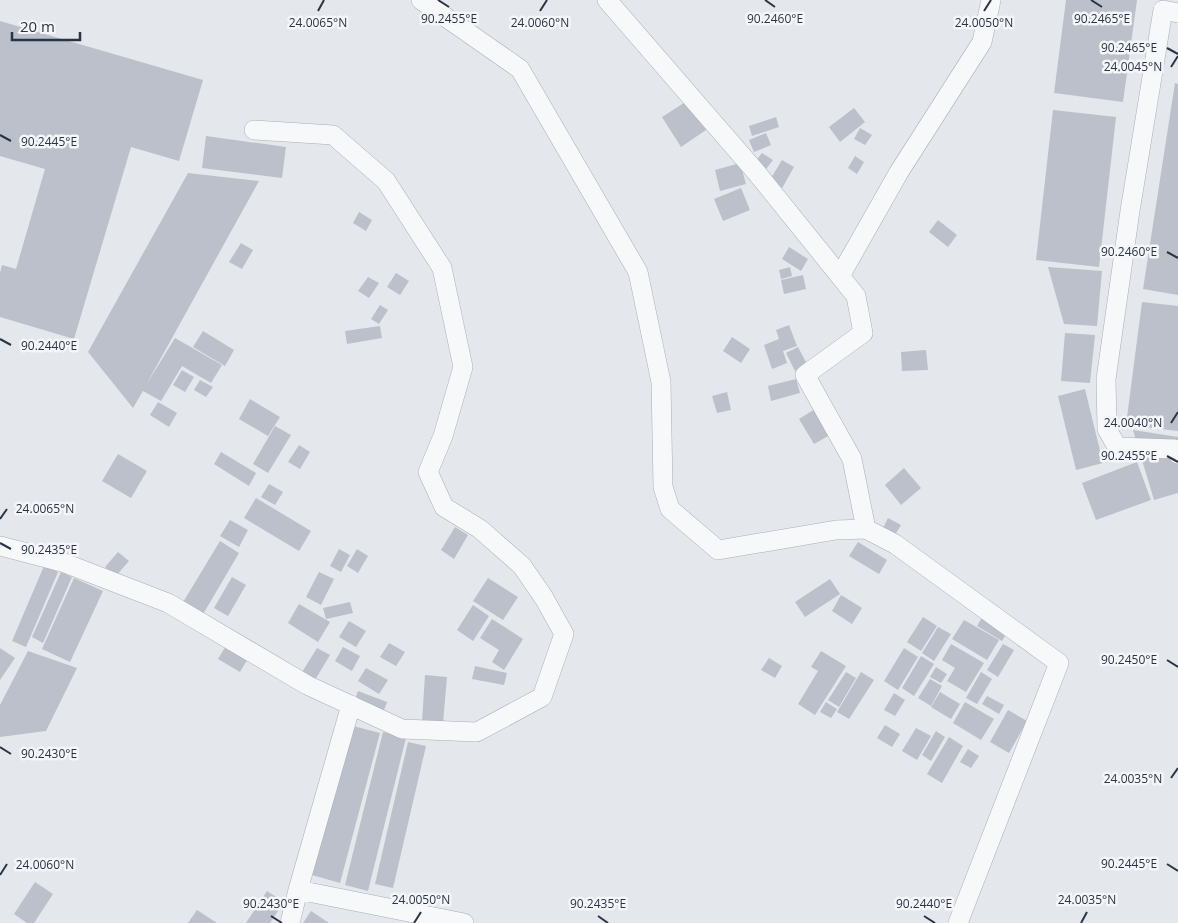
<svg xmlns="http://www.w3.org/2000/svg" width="1178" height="923" font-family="'Open Sans',sans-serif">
  <rect width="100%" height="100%" fill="#e4e7ec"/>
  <path fill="#bbc0ca" d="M1066,0H1137L1123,102L1054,93Z
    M0,21L203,80L179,161L131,147L74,339L0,317V273L2,265L16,269L45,169L0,156Z
    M1175,83L1178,84V295L1143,289Z
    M687,101L706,130L681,147L662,117Z
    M854,108L865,122L840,142L829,127Z
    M1053,110L1116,117L1099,267L1036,260Z
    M776,117L779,127L752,136L749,126Z
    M860,128L872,135L865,145L854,139Z
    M766,133L771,145L754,152L749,140Z
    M206,136L286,147L282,178L202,168Z
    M762,153L773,160L763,173L752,166Z
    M855,156L864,162L857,174L848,168Z
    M782,160L794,167L781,190L768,183Z
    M740,163L746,184L720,191L715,170Z
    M188,173L259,181L146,385L175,338L222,365L211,383L182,366L161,401L143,391L133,408L88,352Z
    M741,188L750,210L723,221L714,199Z
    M359,212L372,220L366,231L353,223Z
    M938,220L957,235L948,247L929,232Z
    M241,243L253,250L242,269L229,262Z
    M789,247L808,259L801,271L782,259Z
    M790,267L792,276L781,279L779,270Z
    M1048,267L1102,271L1097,326L1064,324Z
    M396,273L409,281L400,295L387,287Z
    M803,275L806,289L784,294L781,280Z
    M368,277L379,283L369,298L358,291Z
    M1142,302L1178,306V431L1126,425Z
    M380,305L388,310L379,324L371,319Z
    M789,325L797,346L783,351L787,363L772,369L764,345L779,339L776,330Z
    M380,326L382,338L347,344L345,331Z
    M203,331L234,350L225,366L193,347Z
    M1065,333L1095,335L1090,383L1061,381Z
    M732,337L750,349L741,363L723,351Z
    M798,347L807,364L795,371L786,353Z
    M926,350L928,370L902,371L901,352Z
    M182,370L194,377L185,392L173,385Z
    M796,379L800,393L771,401L768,386Z
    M200,380L213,387L206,397L194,390Z
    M1085,389L1103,463L1076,470L1058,396Z
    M727,392L731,410L717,413L712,396Z
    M250,399L280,417L268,436L239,419Z
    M158,402L177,413L169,427L150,415Z
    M815,409L830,435L814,444L799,419Z
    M275,426L291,435L268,473L253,464Z
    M1133,430L1178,437V493L1154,500Z
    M299,445L310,452L300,469L288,462Z
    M221,452L256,473L249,486L214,464Z
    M118,454L147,471L131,498L102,481Z
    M1137,462L1151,500L1096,520L1082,483Z
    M904,468L921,488L901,505L885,485Z
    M269,484L283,492L275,505L261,497Z
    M256,498L311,531L299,551L244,518Z
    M888,518L901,525L893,538L881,532Z
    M230,520L248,530L239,547L220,536Z
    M455,527L468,535L454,559L441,550Z
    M220,541L239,553L202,616L182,604Z
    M858,542L887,560L879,574L849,556Z
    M339,549L350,555L341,572L330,566Z
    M357,549L368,556L358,573L347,566Z
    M118,552L129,561L116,576L105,567Z
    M44,566L58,572L26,647L12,641Z
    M61,572L72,577L43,643L32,637Z
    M319,572L334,579L321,605L306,597Z
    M232,577L246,585L228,616L214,608Z
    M74,578L103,591L70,662L42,649Z
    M488,578L518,597L503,620L473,601Z
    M830,579L840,594L805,617L795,602Z
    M841,595L862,608L852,624L832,611Z
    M350,602L353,613L326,619L323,608Z
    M299,604L330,622L318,642L288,623Z
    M473,605L489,616L473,641L457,630Z
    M984,614L1009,629L1002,641L977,626Z
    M923,617L937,626L921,651L907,642Z
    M492,619L523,639L504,670L492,662L499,650L480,638Z
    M964,620L999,640L987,660L952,639Z
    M349,621L366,631L356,647L339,637Z
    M938,627L951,634L934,661L922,653Z
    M389,643L405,652L396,666L380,657Z
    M227,644L249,657L240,672L218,659Z
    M951,644L984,663L966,692L947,681L955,668L942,660Z
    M1003,644L1014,650L998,677L987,670Z
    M343,647L360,656L352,671L335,661Z
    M0,648L15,658L0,680Z
    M317,648L330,655L312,685L299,677Z
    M904,648L918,657L898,690L884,681Z
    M28,651L77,668L46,731L0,737V705Z
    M821,651L846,666L815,715L798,704L818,671L811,667Z
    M921,656L934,664L914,696L902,688Z
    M769,658L782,666L775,678L761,670Z
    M475,666L507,673L504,685L472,679Z
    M936,667L947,674L941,683L930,677Z
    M366,668L388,680L379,694L358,681Z
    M846,672L856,678L839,707L828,700Z
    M861,672L874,680L849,719L837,712Z
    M981,672L992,679L977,704L966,698Z
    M425,675L447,677L443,723L422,722Z
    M930,679L942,686L931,706L918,698Z
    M358,691L387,702L383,713L354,702Z
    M940,692L960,704L951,719L931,707Z
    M894,693L905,700L895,716L884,710Z
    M987,696L1004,705L999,714L982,704Z
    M826,702L837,709L831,718L820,712Z
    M965,702L994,719L981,740L953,723Z
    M1008,710L1027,721L1009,753L990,742Z
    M885,725L900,734L892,747L877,738Z
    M353,726L380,733L340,883L312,875Z
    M916,728L931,736L917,760L902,751Z
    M936,731L945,737L931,761L922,755Z
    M383,732L406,738L368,891L345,885Z
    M949,737L963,746L942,783L927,774Z
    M408,742L426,746L393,888L375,884Z
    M968,749L979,756L971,768L960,762Z
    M35,882L53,894L34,923H27L14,914Z
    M267,891L284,902L270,923H246Z
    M197,910L217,923H188Z
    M311,911L329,923H303Z"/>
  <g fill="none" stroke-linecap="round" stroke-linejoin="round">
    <defs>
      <path id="street" d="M421,0L520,69L638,272L661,382L663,487L670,509L718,550L836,530L866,529
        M607,0L756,172L856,296L863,333L805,375L852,459L866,529L895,544L1059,663L958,923
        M1178,13L1163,10L1130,211L1106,379L1107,429L1117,447L1175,449L1178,454
        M840,276L899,172L982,42L991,0
        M0,546L62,562L168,603L307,685L402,729L477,732L542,697L564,634L544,598L522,566L480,529L444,507L428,472L443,436L463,367L442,268L386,181L333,135L254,130
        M351,705L298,890L464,923
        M290,923L298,890"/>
    </defs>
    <use href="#street" stroke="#a9aeb7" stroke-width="20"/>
    <use href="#street" stroke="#f7f8fa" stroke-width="19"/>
  </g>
  <path fill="none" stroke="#2b3445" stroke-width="2" d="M438,0L449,7M765,0L775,7M1091,0L1102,7M318,11L324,0M540,11L547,0M984,11L991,0M1167,48L1178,54M1171,67L1178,56M0,135L11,141M1167,252L1178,258M0,339L11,345M1171,423L1178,412M1167,456L1178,462M0,519L7,509M0,543L11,549M1167,660L1178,667M0,747L11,754M1171,778L1178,768M1167,864L1178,871M0,875L7,864M271,916L282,923M598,916L608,923M924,916L935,923M414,923L421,912M1081,923L1087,912"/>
  <g font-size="12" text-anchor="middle" fill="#2b3445" stroke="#f4f6f9" stroke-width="5" stroke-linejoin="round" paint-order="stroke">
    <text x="449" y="23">90.2455°E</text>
    <text x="775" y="23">90.2460°E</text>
    <text x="1102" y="23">90.2465°E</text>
    <text x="318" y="27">24.0065°N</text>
    <text x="540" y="27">24.0060°N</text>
    <text x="984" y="27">24.0050°N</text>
    <text x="1129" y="52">90.2465°E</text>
    <text x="1133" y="71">24.0045°N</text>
    <text x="49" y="146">90.2445°E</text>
    <text x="1129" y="256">90.2460°E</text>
    <text x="49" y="350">90.2440°E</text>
    <text x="1133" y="427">24.0040°N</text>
    <text x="1129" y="460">90.2455°E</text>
    <text x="45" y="513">24.0065°N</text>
    <text x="49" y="554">90.2435°E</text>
    <text x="1129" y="664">90.2450°E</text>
    <text x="49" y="758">90.2430°E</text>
    <text x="1133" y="783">24.0035°N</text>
    <text x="1129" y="868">90.2445°E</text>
    <text x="45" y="869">24.0060°N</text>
    <text x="421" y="904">24.0050°N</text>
    <text x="1087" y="904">24.0035°N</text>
    <text x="271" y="908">90.2430°E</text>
    <text x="598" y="908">90.2435°E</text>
    <text x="924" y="908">90.2440°E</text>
  </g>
  <path d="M12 32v8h68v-8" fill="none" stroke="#2b3445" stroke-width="2.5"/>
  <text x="20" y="32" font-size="15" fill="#2b3445" stroke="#f4f6f9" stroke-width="4" paint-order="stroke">20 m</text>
</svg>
